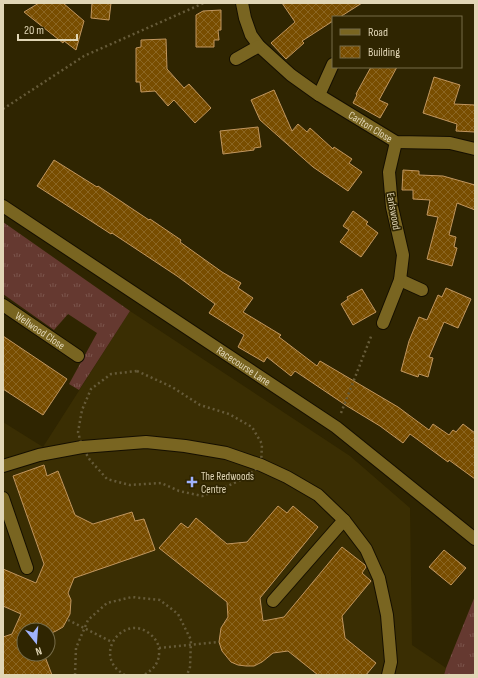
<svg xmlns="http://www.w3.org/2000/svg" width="478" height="678" font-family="'Sofia Sans Condensed',sans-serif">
  <defs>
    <pattern id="grass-tufts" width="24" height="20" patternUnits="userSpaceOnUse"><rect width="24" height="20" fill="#653930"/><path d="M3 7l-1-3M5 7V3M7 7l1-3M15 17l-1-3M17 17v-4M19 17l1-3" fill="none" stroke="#7b554c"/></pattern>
    <pattern id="building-cross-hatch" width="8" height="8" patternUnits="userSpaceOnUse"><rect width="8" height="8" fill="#784d00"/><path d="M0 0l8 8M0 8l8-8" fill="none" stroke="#8b6623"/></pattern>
  </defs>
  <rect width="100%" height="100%" fill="#2f2501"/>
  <path fill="#3a2e03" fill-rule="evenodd" d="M130,311L350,456L410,508L412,645L446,668L444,675H3V422L43,447ZM24,630H48V654H24Z"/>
  <path fill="url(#grass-tufts)" d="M3,222L130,311L79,390L69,384L97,333L68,314L54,330L3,294Z
    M475,596V675H444L446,668Z"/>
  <path fill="url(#building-cross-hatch)" stroke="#c1965e" d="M39,3H63L84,21L76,50L64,41L63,43L24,12Z
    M92,3H111L109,20L91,18Z
    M282,3H362L340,17H333V21L302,41L304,43L286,59L271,43L295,22Z
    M221,10V30H218L219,40H214V47H196V15L203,11Z
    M166,39L167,69L184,88L189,84L211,108L195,123L174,100L168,106L155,91L141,92L140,82H136V48L141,47V40Z
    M371,67H397L379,100L388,104L380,118L353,103L357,95L356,94Z
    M434,77L460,85L454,104L475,105V132L456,131L457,124L423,113Z
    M274,90L292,131L298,124L307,132L310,128L333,149L334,147L352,159L349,163L362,172L348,191L313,167L260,120L251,100Z
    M258,127L261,147L254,148V150L223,154L220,131Z
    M54,160L97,187L98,186L149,220L150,219L181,240L180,242L222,272L241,283L238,288L253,298L243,312L281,335L279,337L317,366L320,361L398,407L429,430L433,424L449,435L453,430L456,432L463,424L475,433V479L449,460L448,462L410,434L403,443L380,426L347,406L295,371L291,376L267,357L264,362L238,347L244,335L209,313L215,304L177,276L112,233L111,234L37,186Z
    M403,170L419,171V175L443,176L475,185V210L457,203L449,235L456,237L454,247L457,248L452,266L427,259L438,217L427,215L430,200L413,199V190H402Z
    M353,211L368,222L366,224L378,233L361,257L340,242L349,230L343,226Z
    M446,288L471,299L458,328L444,322L429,357L433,358L428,377L419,374L418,377L401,371L409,341L419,317L427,320L438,295L442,297Z
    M362,289L376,312L353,325L341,304L348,299L347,297Z
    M3,336L67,379L43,415L3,389Z
    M44,465L47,476L58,471L75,515L93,524L132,512L135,521L144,519L155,550L74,578L68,593L71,600L70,614L63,627L56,631L49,634L48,636V630H24V654H44L52,675H3V637L12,634L21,614L3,606V569L36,583L44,564L13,476Z
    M278,506L287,513L293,506L318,527L260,598L263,621L284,617L342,547L365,565L366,567L362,573L371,581L342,616L345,638L376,663L366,675H318L288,651L273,653L262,662L254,666H246L238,665L231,662L222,651L219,642L221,628L228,617L227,602L159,548L181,523L188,528L196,518L227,544L247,542Z
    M444,550L466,568L451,585L429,567Z"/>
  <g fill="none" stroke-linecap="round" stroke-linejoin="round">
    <defs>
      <g id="minor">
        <path id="s1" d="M242,3L245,18L251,35L259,46L291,75L319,95L396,142L450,143L475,149"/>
        <path d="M236,59L259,46"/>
        <path d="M319,95L333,64"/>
        <path id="s2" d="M3,206L336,427L475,539"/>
        <path d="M400,280L422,290"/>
        <path id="s3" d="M3,305L78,356"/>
        <path d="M383,323L400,280L403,255L392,207L389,172L396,142"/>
        <path d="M3,466L39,455L82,447L146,442L185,446L226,453L261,465L287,477L318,495L344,520L366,549L379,578L387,615L391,662L388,675"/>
        <path d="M3,498L27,568"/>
        <path d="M273,601L344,520"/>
      </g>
    </defs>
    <use href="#minor" stroke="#150f00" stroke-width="14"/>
    <path stroke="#665b39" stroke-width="2.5" stroke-dasharray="2 3" stroke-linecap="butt" d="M3,109L84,56L204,3
      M137,371L172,387L200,405L229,414L252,427L262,444L261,465L245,478L221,489L202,496L179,491L161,483L130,485L107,479L90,460L82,447L78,432L82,410L91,389L111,374Z
      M341,413L372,334
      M68,620L112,642
      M159,648L219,642
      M75,675L76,648L88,620L107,603L132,597L160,600L178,614L191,640L190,667L187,675
      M125,675C90,656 124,612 150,634C155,638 159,644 159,650C160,662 154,669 144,675"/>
    <use href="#minor" stroke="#796521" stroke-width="12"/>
  </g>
  <path fill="#a0b3fd" stroke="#2f2501" stroke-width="1.5" d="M190 476h4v4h4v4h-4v4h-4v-4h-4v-4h4z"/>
  <g text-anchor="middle" stroke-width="3.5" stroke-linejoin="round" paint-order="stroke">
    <g font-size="11" fill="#e1d6b6" stroke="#2f2501">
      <text dy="4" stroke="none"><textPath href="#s1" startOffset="185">Carlton Close</textPath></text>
      <text transform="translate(394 211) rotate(80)" y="4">Earlswood</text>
      <text dy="4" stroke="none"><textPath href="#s3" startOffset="45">Wellwood Close</textPath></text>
      <text dy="4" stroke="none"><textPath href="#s2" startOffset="289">Racecourse Lane</textPath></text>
    </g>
    <g font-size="11" fill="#e1d6b6" stroke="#2f2501" text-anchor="start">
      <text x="201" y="480">The Redwoods<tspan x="201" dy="13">Centre</tspan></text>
    </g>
  </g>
  <rect width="478" height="678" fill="none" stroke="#e1d6b6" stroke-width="8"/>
  <rect x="332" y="16" width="130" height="52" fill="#2f2501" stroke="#766c49"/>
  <rect x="340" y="29" width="20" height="6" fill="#796521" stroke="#766c49"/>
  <text x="368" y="36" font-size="12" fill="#e1d6b6">Road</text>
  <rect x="340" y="46" width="20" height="12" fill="url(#building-cross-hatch)" stroke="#766c49"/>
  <text x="368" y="56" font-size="12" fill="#e1d6b6">Building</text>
  <g transform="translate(36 642) rotate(163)"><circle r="19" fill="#2f2501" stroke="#766c49"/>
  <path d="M0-3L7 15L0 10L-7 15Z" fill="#a0b3fd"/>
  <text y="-6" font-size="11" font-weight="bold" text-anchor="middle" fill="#e1d6b6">N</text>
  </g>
  <path d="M18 34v6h59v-6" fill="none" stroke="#e1d6b6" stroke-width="2"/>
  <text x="24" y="34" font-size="12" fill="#e1d6b6" stroke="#2f2501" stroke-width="3" paint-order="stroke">20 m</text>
</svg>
